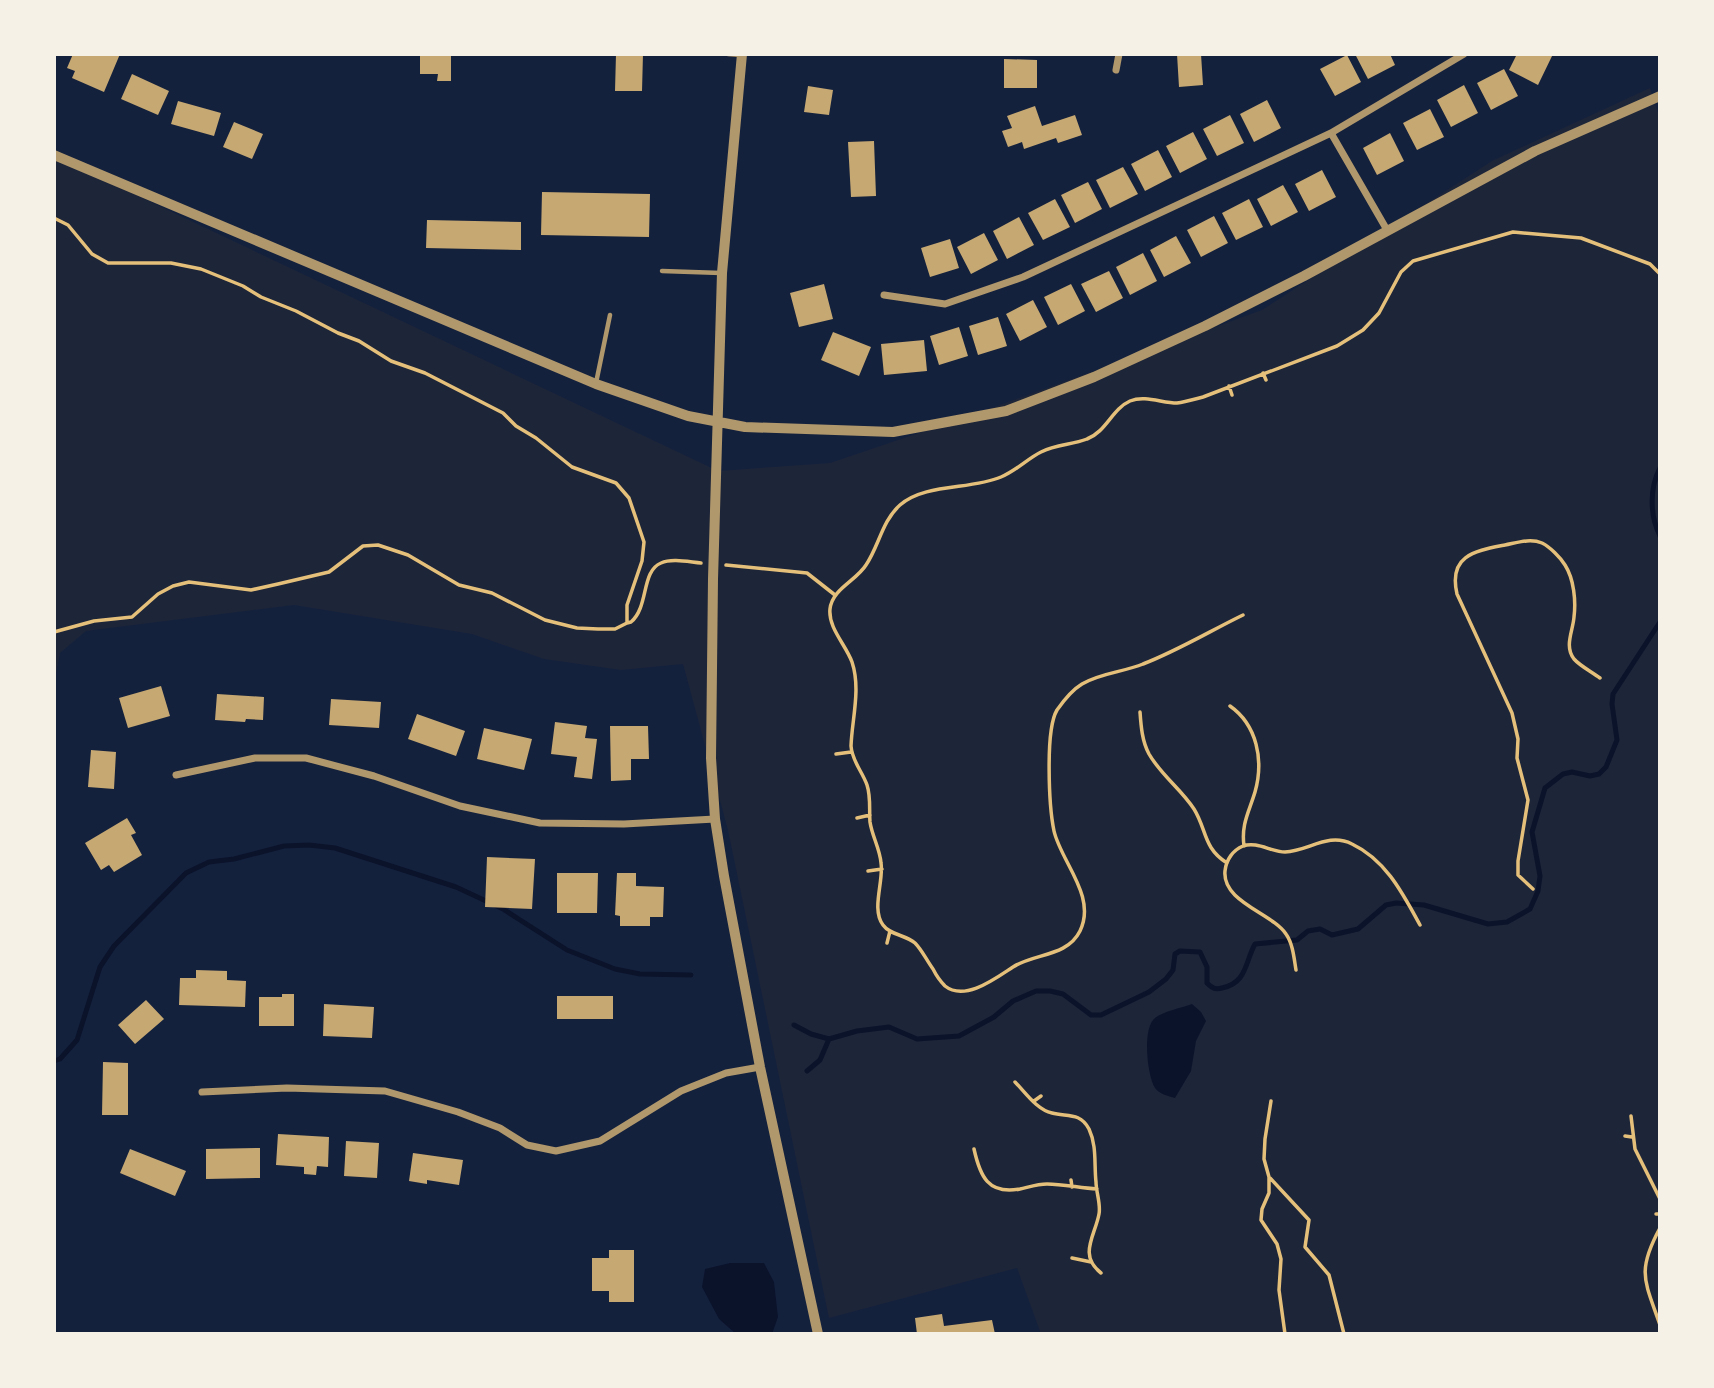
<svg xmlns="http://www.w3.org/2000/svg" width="1714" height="1388" font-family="Barlow,sans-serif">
  <rect width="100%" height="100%" fill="#14213d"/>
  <path fill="#1d2539" d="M1650,88L1660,119V1334H1041L1017,1268L829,1318L728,830L683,664L621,670L544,659L472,634L294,605L86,631L60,653L54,685V156L718,471L830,463L978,413L1262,310L1492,161Z"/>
  <path fill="#0b132b" d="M1192,1004L1201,1012L1206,1021L1196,1041L1191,1071L1175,1098C1168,1096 1159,1094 1155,1088C1147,1075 1142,1028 1155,1018C1164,1011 1181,1008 1192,1004Z
    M730,1263H764L774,1282L778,1317L772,1334H736L719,1319L702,1287L705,1269Z"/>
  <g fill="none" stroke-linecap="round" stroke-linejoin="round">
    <path stroke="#0b132b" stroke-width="5" d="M1660,468C1649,489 1650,516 1660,536
      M794,1025L811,1034L829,1039L857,1031L889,1027L917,1039L959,1036L994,1017L1013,1001L1036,991H1050L1063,994L1091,1015H1101L1149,992L1166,979L1173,970L1175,954L1180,951L1200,952L1207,967V983C1212,988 1215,990 1222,988C1247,983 1245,962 1255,944L1297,940L1308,931L1320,929L1332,935L1358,929L1386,905L1396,903L1424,905L1488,924L1507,922L1530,909L1538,891L1540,876L1532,832L1545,788L1563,774L1572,772L1590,776L1599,774L1606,767L1617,740L1612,704L1613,694L1660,622
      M54,1061L60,1059L77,1040L100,967L114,946L186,873L209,862L234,859L284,846L309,845L335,848L456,887L503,909L567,950L615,969L640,974L691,975
      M807,1071L820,1060L829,1039"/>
  </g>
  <path fill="#c6a872" d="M73,54H120L104,92L72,78L75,71L67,68Z
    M420,54H451V81H437L438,74H420Z
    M616,54H643L642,91H615Z
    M1177,54H1201L1203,85L1179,87Z
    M1355,54H1390L1395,65L1368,79Z
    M1517,54H1553L1538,85L1509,70Z
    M1347,55L1361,82L1335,96L1320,69Z
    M1004,59L1037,60V88H1004Z
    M1504,69L1518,96L1491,110L1477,83Z
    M132,74L169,91L158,115L121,99Z
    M1464,85L1478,113L1451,127L1437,100Z
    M808,86L833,90L829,115L804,112Z
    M1267,100L1281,128L1254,142L1240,114Z
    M178,101L221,113L214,136L171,124Z
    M1035,106L1042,126L1075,115L1082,135L1058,143L1056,138L1024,149L1022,142L1008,147L1002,131L1012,128L1007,116Z
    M1430,109L1444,137L1417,150L1403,123Z
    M1230,115L1244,143L1217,156L1203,129Z
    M234,122L263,134L252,159L223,147Z
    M1193,132L1207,159L1180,173L1166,146Z
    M1390,133L1404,161L1377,175L1363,148Z
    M874,141L876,196L851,197L848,142Z
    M1158,150L1172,177L1145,191L1131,164Z
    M1123,167L1138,194L1110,208L1096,180Z
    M1322,170L1336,197L1309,211L1295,184Z
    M1088,182L1102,209L1075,223L1061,195Z
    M1283,185L1298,212L1271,226L1257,199Z
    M542,192L650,194L649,237L541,235Z
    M1055,199L1070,227L1043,240L1028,213Z
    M1249,199L1263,227L1236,240L1222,213Z
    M1214,216L1228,243L1201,257L1187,230Z
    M1019,217L1034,245L1007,259L993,231Z
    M427,220L521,222V250L426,248Z
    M984,233L998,260L971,274L957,247Z
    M1176,236L1191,263L1164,277L1150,250Z
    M950,239L959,268L930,277L921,248Z
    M1143,253L1157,281L1130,295L1116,267Z
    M1109,271L1123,298L1096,312L1081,284Z
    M824,284L833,319L799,327L790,293Z
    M1071,284L1085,311L1058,325L1044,297Z
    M1033,300L1047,327L1020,341L1006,314Z
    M998,317L1007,346L978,355L969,326Z
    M959,327L968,356L939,365L930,336Z
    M833,332L871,347L859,376L821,360Z
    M924,340L927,371L884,375L881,344Z
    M161,686L170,716L128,728L119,698Z
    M217,694L264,697L263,720L246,719L245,722L215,720Z
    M331,699L381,702L379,728L329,725Z
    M417,714L465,731L456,756L408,739Z
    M555,722L587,726L585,738L597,739L592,779L574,777L577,757L551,754Z
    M610,726H648L649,759H631V780L611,781Z
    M484,728L532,739L524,770L477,759Z
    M91,750L116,752L114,789L88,787Z
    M127,818L136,833L131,835L142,855L114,872L109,865L101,870L85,843Z
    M487,857L535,859L532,909L485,907Z
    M557,873H598L597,913H557Z
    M617,873H636V886L664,887L663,917H650V926H620V916L615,915Z
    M196,970L227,971V980L246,981L245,1007L179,1005L180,978H196Z
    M282,994H294V1026H259V997H282Z
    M557,996H613V1019H557Z
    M146,1000L164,1019L135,1044L118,1025Z
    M324,1004L374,1007L372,1038L323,1036Z
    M103,1062L128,1063V1115H102Z
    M278,1134L329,1137L328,1167L317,1166L316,1175L304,1174V1167L276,1165Z
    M346,1141L379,1143L377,1178L344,1176Z
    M260,1148V1178L206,1179V1149Z
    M130,1149L186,1171L175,1196L120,1173Z
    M413,1153L463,1160L459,1185L427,1180V1184L409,1181Z
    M609,1250H634V1302H609V1291H592V1258H609Z
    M942,1314L944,1326L992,1320L995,1334H917L915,1318Z"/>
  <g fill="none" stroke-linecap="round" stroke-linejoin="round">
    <path stroke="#e5c07b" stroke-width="3.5" d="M54,218L68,225L92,254L108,263H171L201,269L243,286L261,297L296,311L338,333L359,341L391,361L425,373L503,413L516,426L536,438L572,467L616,483L629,498L644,542L642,561L627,605V623L615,629H598L577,628L545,620L492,593L459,585L408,555L378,545L363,546L329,572L278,584L251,590L189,582L173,586L158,594L132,617L94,621L54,632
      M1263,373L1266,380
      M1229,386L1232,395
      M726,565L807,573L835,595
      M1243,615C1210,631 1177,651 1143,664C1124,672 1100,673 1082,684C1072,690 1064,700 1057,710C1045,730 1049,807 1054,831C1061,862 1097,896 1080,931C1067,957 1035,953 1013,967C996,978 965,1002 945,986C941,982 936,975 933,969C927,961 922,950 915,943C906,935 890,935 883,925C871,909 884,881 881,863C880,849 872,836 870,822C869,809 871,797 867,785C862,771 852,761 851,746C852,719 861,689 852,662C846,645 828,628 830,609C832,589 856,581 866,565C879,546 882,521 900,505C925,483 971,490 1001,477C1016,471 1027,459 1041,452C1056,444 1072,445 1087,439C1106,432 1112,409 1130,401C1145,395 1162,403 1177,403C1186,402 1195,399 1203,397L1337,346L1363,330L1379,313L1401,272L1413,261L1513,232L1581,238L1650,264L1660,274
      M627,623L631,622C649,607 641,571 661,563C672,558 689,562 701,563
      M1230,706C1257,725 1264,760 1255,792C1249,812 1241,824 1244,846
      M1140,712C1141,726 1142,741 1149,754C1161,775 1181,789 1194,809C1207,830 1203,848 1227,863
      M836,754L851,752
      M857,818L870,815
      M868,871L882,869
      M1533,889L1518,875V861L1528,800L1517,758L1518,739L1512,713L1457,594C1448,555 1475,551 1505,545C1516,543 1530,538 1542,543C1550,547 1560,557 1565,565C1574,579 1576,601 1574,617C1573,631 1564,646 1574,659C1580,666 1592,672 1600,678
      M887,943L890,931
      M1296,970C1294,958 1293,944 1286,934C1272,913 1222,902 1225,871C1226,860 1233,850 1243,846C1257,841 1271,852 1285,852C1309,851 1328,832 1352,844C1386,860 1403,894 1420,925
      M1015,1082C1025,1092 1037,1110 1052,1113C1067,1117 1080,1112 1089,1129C1097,1146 1094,1164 1096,1182C1096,1192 1101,1204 1099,1214C1095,1236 1078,1255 1101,1273
      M1034,1101L1041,1096
      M1271,1101L1265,1139L1264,1159L1269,1177V1193L1262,1209L1261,1220L1277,1244L1281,1259L1279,1290L1285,1334
      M1631,1116L1635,1149L1660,1199
      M1625,1136L1632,1137
      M974,1149C980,1176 988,1195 1020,1189C1029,1187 1038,1184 1047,1184C1063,1184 1080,1188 1097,1189
      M1270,1178L1309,1220L1305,1247L1329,1275L1344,1334
      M1071,1180L1072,1187
      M1656,1214H1660
      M1660,1228C1636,1272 1645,1281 1660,1325
      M1072,1258L1091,1262"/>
    <path stroke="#b1986c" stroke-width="4.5" d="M728,54L741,55
      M662,271L721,273
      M596,383L610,315"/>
    <path stroke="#b1986c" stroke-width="7" d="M1116,70L1119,54
      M1331,133L1387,230
      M884,295L945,304L1023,277L1331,133L1464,54
      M176,775L255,758H306L374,776L460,806L540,823L624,824L715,819
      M202,1092L287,1088L385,1091L458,1112L500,1128L527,1145L556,1151L600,1141L681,1091L726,1073L760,1067"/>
    <path stroke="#b1986c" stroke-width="10" d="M742,54L722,273L713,579L711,758L715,819L724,876L760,1067L818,1334
      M54,155L596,384L688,416L745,427L893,432L1006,411L1094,377L1205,326L1304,276L1535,151L1660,96"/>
  </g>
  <rect width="1714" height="1388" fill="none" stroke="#f6f1e7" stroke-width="112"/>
</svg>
